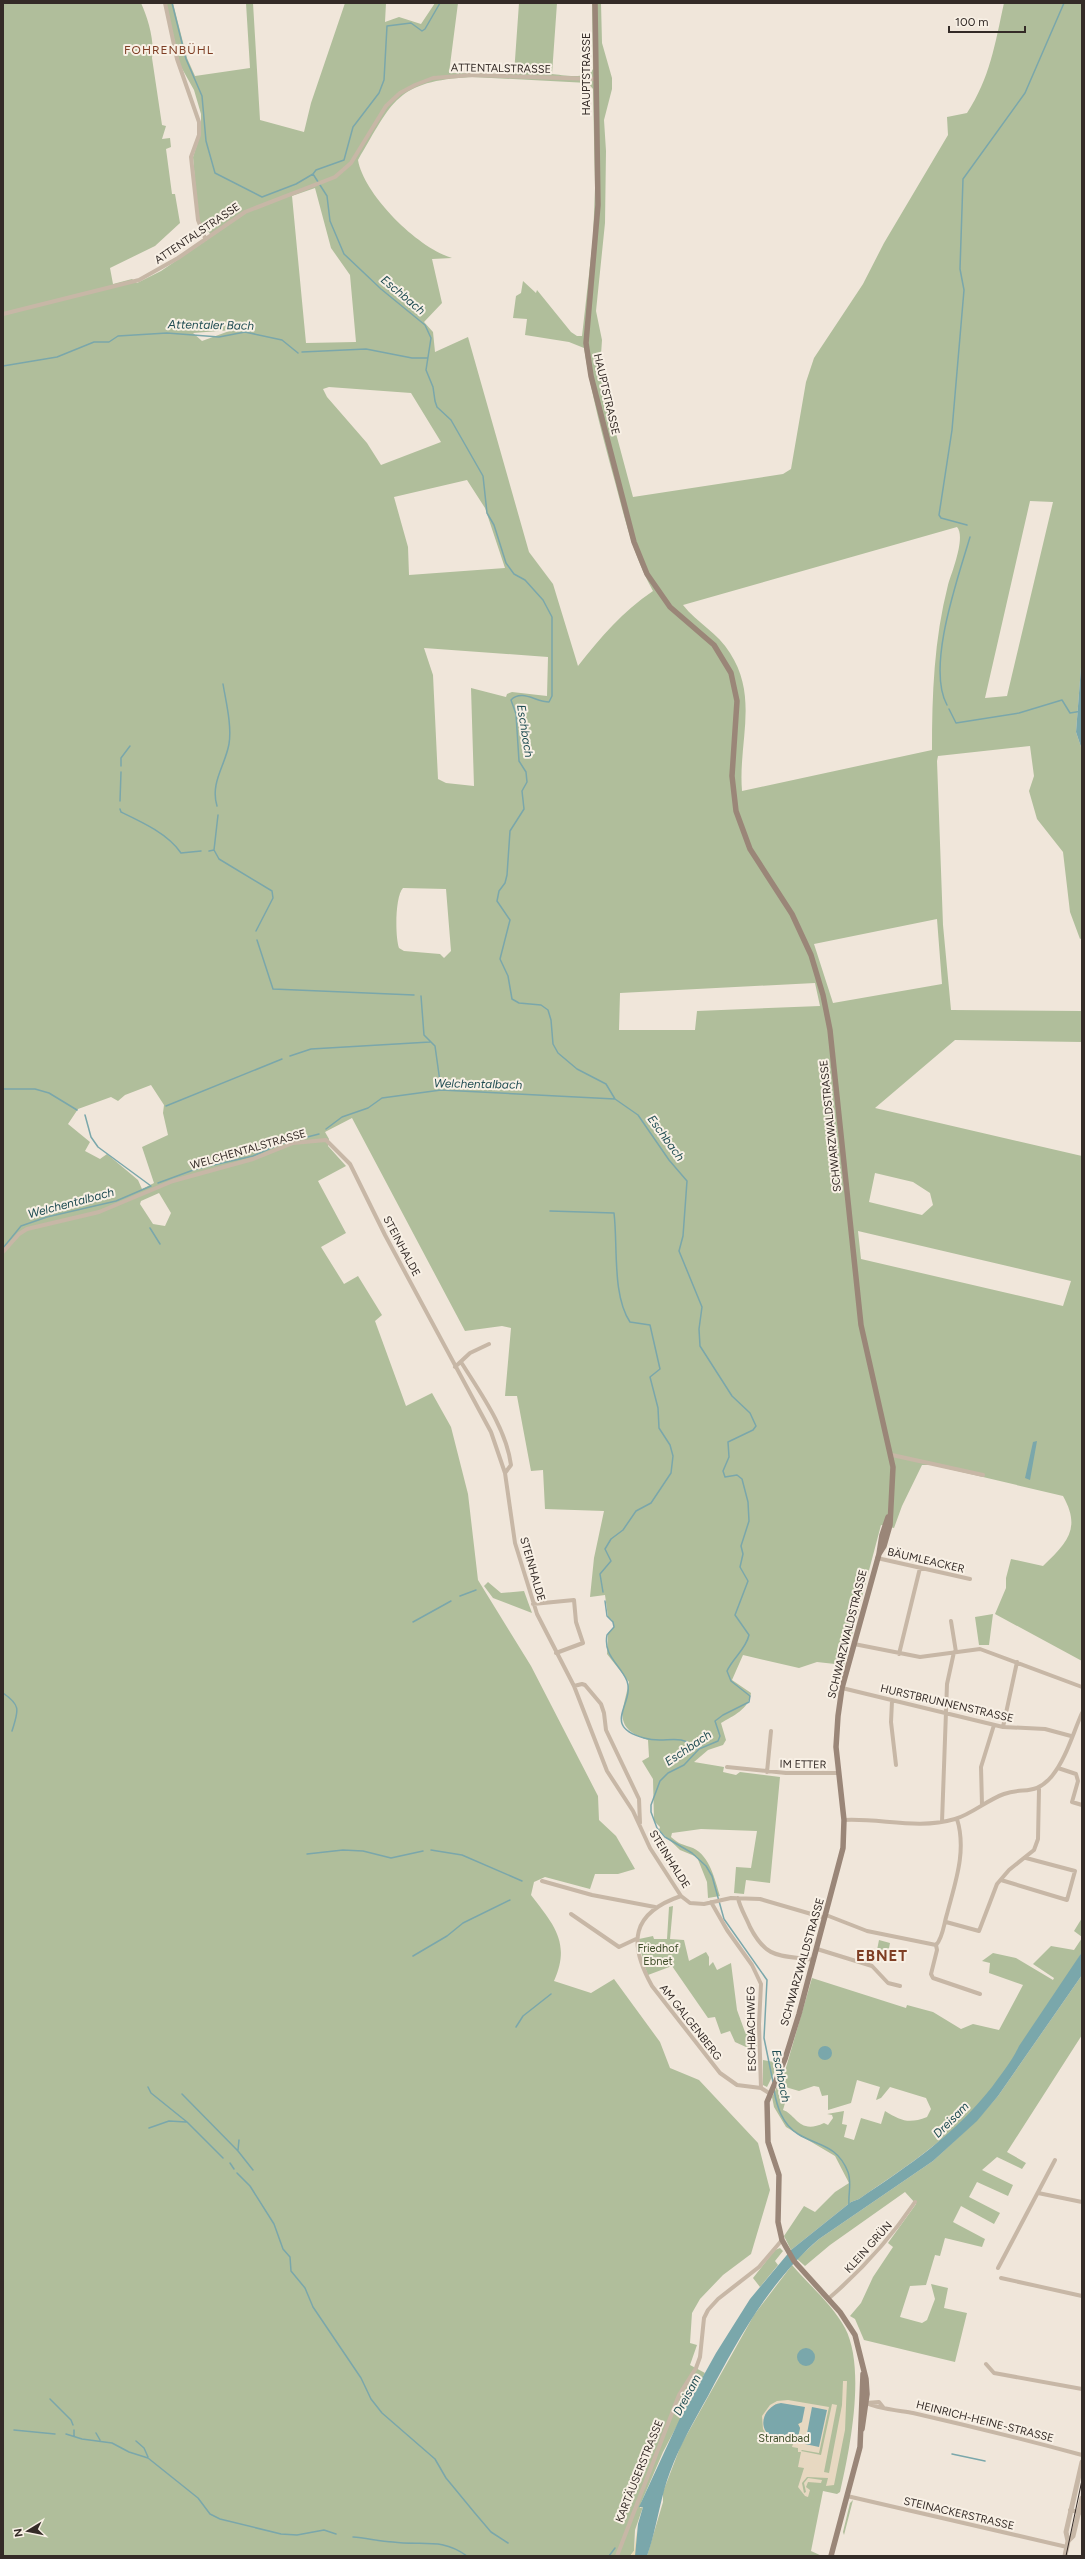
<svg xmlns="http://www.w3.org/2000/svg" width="1085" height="2559" font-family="Figtree,sans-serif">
  <rect width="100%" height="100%" fill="#f0e6da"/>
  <path fill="#b0be9b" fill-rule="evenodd" d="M3,3H141C148,18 155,42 152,58L162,125L166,126L162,139L170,138L171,147L166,149L172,194H175L180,223L155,246L110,268L113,284L132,279L137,283L161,271L211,237L209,232L204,231L198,219L193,157L201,132V114L194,90L180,65L166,3H173L187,58L195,76L250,68L246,3H253L260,120L304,132L311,103L345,3H386L385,22L399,17L421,24L435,3H458L449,73L514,74L519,3H557L552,74C562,75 588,80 593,69L592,3H601L602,43L612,78V89L604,120L606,151L605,223L596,311L602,340L600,369L602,381L633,497L783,474L791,469L806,382L814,358L863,284L884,243L948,135L947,117L967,113C990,78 995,44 1004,3H1082V654L1076,732L1082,750V938L1080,939L1070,912L1063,852L1037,819L1029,791L1034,776L1030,746L938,756L937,761L943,925L951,1010L1082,1011V1042L955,1040L875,1108L1082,1156V1661L995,1614L1006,1588V1578L1011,1559L1043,1566C1068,1542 1081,1528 1063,1496L932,1465H922L902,1506L894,1528L881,1525L844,1665L817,1662L799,1668L743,1655L732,1680L751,1693C749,1709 733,1716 721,1723L726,1740L723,1745L708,1750L694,1762L724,1767L723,1772L736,1775L740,1772L780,1777L770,1883L746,1880L744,1894L734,1893L736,1867L751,1868L757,1831L701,1829L672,1833L671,1837C680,1845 682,1844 693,1848C710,1856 715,1880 720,1896L708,1898L707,1882L697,1857L680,1850L659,1830L660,1827L654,1821L653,1779L642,1761L649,1757L648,1740C612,1728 623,1712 629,1682L607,1654L608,1633L614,1627L612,1620L608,1617L605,1595L590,1597L594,1558L604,1511L545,1509L543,1470L531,1471L517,1396H505L511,1328L502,1326L465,1331L352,1118L325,1132L329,1139L328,1146L346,1166L318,1181L346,1233L321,1247L344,1284L358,1276L382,1315L375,1321L406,1406L432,1393L451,1427L468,1494L478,1580L531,1666L598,1796L599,1820L616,1836L635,1869L618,1874H595L590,1889L545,1877L534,1882L531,1895C554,1925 571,1943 554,1981L591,1993L614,1979L660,2042L670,2068L699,2080L758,2143L770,2190L751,2254L723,2275L700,2299L692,2313L690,2343L697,2345L690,2365L705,2373L663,2452L641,2503L640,2508L643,2507L635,2530L634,2551L630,2556H3ZM472,77L588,83L593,89L595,188L593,239L582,336H577L571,332L537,290L536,293L523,281L521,293L516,296L513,318L527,319L525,335L569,342L584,348C591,393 603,438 615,482C625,520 634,557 653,591C622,612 601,637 578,666L553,584L529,552L468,337L435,352L433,332L424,322L442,303L432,259L452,258C418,248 364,195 358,160C393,101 396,81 472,77ZM315,188L331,248L350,275L356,342L306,343L292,196ZM232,330L202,341L193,333ZM329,387L411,393L441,442L381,465L367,443L327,397L323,389ZM467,480L485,508L505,568L409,575L408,547L394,497ZM1030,501L1053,502L1007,696L985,698ZM957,527C966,537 952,572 948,585C934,640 932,694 932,750L742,791C738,742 759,698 730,653C718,633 697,623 683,605ZM424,648L548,657L547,696L512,692L507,694L506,697L471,688L474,786L446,783L438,779L433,675ZM403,888L446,889L451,951L444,958L440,954L404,951L399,948C395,937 395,896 403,888ZM937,919L942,984L833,1003L814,944ZM815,983L820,1006L697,1011L695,1030H619L620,993ZM151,1085L164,1105L163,1113L168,1135L142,1147L154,1183L142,1189L138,1180L107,1154L100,1159L85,1151L90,1142L68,1124L78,1109L111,1097L118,1101L125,1095ZM875,1173L913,1182L930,1193L933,1205L922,1215L869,1202ZM159,1193L171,1213L165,1226L153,1224L140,1204L141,1201ZM858,1231L1071,1281L1063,1306L861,1259Z
    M488,1582L501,1593L524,1591L532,1613L493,1598L484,1586Z
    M993,1614L989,1645H979L975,1617Z
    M673,1906L670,1939L684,1940L689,1961L706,1952L709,1957V1966L713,1962L717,1970L731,1963L737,2010L745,2032L752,2031L753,2039L756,2040L757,2046L746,2047L735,2042L730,2031L721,2034L715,2017L708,2018L672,1966L648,1975L643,1962L639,1939L653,1936L654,1939H667L669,1907Z
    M1082,1918V1937L1074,1931Z
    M1082,1938V1952L1075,1964L1020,2046C986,2115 920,2157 859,2199L851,2202L791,2250L784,2236L804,2206L815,2212L835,2192L849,2183L835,2156L786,2127L774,2107L772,2097L785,2071L812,1978L906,2008L907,2005L933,2012L961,2029L973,2024L999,2030L1023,1985L989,1973L990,1963L982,1961L993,1953L1016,1958L1053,1980L1054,1978L1033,1964L1051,1946L1074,1950ZM857,2080L880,2087L876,2100L881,2098L890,2087L926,2098L931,2109L927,2117C909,2124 901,2121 885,2111L881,2124L861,2118L854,2140L844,2137L847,2125L842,2124L844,2111L827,2114L832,2115L833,2118L828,2125L824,2123C799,2135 796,2114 783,2110L785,2103L780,2101L782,2093L787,2094L788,2091L780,2090L782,2086L799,2091L814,2086L819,2087L822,2096L828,2095V2110L851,2103Z
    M879,1940L890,1943L887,1958L876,1955Z
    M1082,1975V2035L1007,2152L1026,2163L1022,2169L997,2157L982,2170L1013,2185L1008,2196L977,2182L969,2197L1000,2213L994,2224L961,2206L953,2222L985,2239L982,2247L945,2238L940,2256L935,2255L926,2285L910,2286L900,2317L922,2323L927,2320L935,2299L931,2284L948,2288L944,2308L967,2313L955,2362L864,2340L855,2319L850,2316L861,2303L873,2277L893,2247L888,2243L916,2204L905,2192L830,2245L805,2266L797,2259L819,2239L933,2161L976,2121L998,2096Z
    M763,2060L779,2063L767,2087L763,2085Z
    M780,2248L783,2251L775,2261L778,2265L760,2287L753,2278L775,2250Z
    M792,2265C809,2285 832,2304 845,2328C866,2368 850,2449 840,2492L837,2494L823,2491L811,2551L822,2556H647L663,2502V2492L681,2445L754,2315Z
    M853,2500L844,2535L843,2532L850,2503Z"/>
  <path fill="#ead9b1" d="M638,2524L636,2554L635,2556H630L634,2551Z"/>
  <path fill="#e7d8c1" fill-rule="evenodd" d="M843,2381H847L845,2430L834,2485L826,2486L828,2478L807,2477L802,2483L804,2493L806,2492L804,2483L808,2478L822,2480L821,2483L808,2482L806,2487L810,2490L808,2497L805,2496L798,2487L804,2468L798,2467L801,2452H798V2448L792,2447L793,2444L776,2441L767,2436L763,2429L762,2416L770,2405L777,2401L788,2400L829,2407L819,2453L802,2450L801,2451L821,2455L832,2404L837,2405L824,2472L829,2473L842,2405ZM776,2404L802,2422L798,2424L800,2428L797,2442L775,2439L765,2429V2415Z"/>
  <path fill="#7aa7ab" d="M1082,654V750L1076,732Z
    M1037,1441L1030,1480L1025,1478L1033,1442Z
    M1082,1952V1975L998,2096L977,2121L933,2161L819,2239C770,2281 738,2339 708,2396C694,2421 680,2445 670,2472C660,2498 657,2528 647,2556H635L638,2524L643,2507H639L681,2416L716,2353L750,2299L791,2250L851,2202L859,2199C912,2163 951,2138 992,2087C1002,2073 1012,2061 1019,2046Z
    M818 2053a7 7 0 1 1 14 0a7 7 0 1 1-14 0Z
    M797 2357a9 9 0 1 1 18 0a9 9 0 1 1-18 0Z
    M781,2403L805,2407L802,2422L798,2424L800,2428L797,2442C789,2441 777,2441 770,2436C756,2425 766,2405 781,2403Z
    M812,2407L827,2410L819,2447L805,2444Z"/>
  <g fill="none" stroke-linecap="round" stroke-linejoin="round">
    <path stroke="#7aa7ab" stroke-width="1.5" d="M172,3L186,59L202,96L206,141L215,173L262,197L296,184L313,174
      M440,3L425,29L422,31L411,23L387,26L384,80L379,93L353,127L344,160L316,170L313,174L327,196L330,221L344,254L381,289L425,325L431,338L426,370L433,387L435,401L437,407L451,420L483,476L487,513L494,525L506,563L514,574L525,580L543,600L552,617V696L549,702C536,702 522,689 511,700L516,714L519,761L526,772L527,782L522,791L524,809L510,831L507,875L505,883L499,891L497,901L510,920L500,959L508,976L512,999L519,1003L541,1005L548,1010L551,1020L553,1044L558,1053L577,1069L606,1084L615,1099L638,1115L669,1160L687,1181L683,1236L679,1251L702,1307L699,1329L700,1346L732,1396L750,1413L756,1426L753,1430L728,1442L729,1457L723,1471L725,1477L737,1475L742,1479L748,1502L749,1521L741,1546L743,1554L740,1567L748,1581L735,1615L749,1635C746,1649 733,1658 727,1671L731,1681L750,1696L749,1702L723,1715L715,1721L720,1736L718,1741L699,1749L684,1765L668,1773L660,1781L651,1805V1812L657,1828L665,1837L692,1853L706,1866L712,1876L724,1919L767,1980L764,2038L773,2082
      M302,352L366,349L412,358H427
      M3,366L57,357L94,342H109L118,336L167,333L219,337L245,332L282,340L298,353
      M967,525L941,518L939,515L952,430L964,290L960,269L963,179L1025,93L1064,3
      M947,705C926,667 958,578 970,537
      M949,709L956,723L1019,713L1062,700L1070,713L1082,711
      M121,766V758L130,746
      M120,801L121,772
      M217,806C210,783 225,766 229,744C232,726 226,702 223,684
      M120,809L121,812C142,822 168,834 181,853L201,851
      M214,850L218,815
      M209,851L214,850L219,859L272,891L273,898L256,931
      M257,940L273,989L414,995
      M421,996L424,1035L435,1046L441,1089
      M290,1056L311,1049L430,1042
      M3,1089H35L49,1093L77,1110
      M166,1106L282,1059
      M85,1115L91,1137L98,1147L151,1186
      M326,1129L342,1117L368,1108L382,1098L441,1090L615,1099
      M158,1183L196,1169L253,1156L280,1144L319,1134
      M550,1211L614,1213C618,1246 612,1295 630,1322L650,1325L660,1369L650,1377L658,1408L659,1428L670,1445L673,1456L671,1473L651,1503L636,1511L623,1530L611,1539L605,1549L611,1561L600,1574L603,1592
      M150,1228L160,1244
      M3,1248L21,1226L47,1217L116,1201L151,1186
      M460,1596L476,1590
      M605,1601L607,1616L613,1622L614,1627L607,1635C603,1656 620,1664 627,1681C635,1704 600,1726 644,1738C668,1745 675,1731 699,1749
      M413,1622L451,1601
      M3,1693C22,1706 18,1711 12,1731
      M431,1850L462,1855L522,1881
      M307,1854L343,1850L363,1851L391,1858L423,1851
      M413,1956L447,1936L463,1923L510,1900
      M516,2027L523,2016L551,1994
      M148,2087L151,2093L187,2122L223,2158
      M774,2090C777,2107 782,2124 798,2134C817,2146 837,2144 848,2172C852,2183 848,2194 849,2205
      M182,2094L238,2151L253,2170
      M149,2128L169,2121L186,2122
      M238,2150L239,2140
      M230,2163L234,2169
      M237,2173L250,2186L274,2224L283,2249L290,2257L291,2271L305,2288L313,2307L361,2378L371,2399L382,2413L435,2459L446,2478L474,2512L491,2532L508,2543
      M50,2399L71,2420L73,2425
      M14,2430L55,2434
      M74,2430V2436
      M96,2433L100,2440
      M66,2434L82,2439L112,2443L129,2452L148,2458L198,2498L210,2514L220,2519L281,2534L297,2535L324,2530L336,2534
      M136,2441L144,2448L148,2457
      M952,2454L985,2461
      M353,2537C366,2538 379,2541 393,2542C422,2546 441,2537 467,2556
      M609,2556L615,2548"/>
    <path stroke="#c7b7a6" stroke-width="4" d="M165,3L177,59L199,122V135L191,157L198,220L205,238
      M3,314L139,280L178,258L245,212L335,177L351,163L386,106L400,93L415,85L433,78L471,75L595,79
      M3,1252L19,1234L27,1229L99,1212L173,1181L253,1159L293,1143L326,1140L350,1164L385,1235L491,1432L505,1473L515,1543L537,1614L574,1686L607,1771L633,1811L650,1848L681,1896L690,1903L704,1904L731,1898L760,1899L825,1918
      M461,1362C481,1394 506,1428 511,1465L505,1473
      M455,1367L470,1353L489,1344
      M892,1455L983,1475
      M877,1558L970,1579
      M533,1604L574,1600L576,1622L583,1643L556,1653
      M951,1621L956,1652
      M854,1644L920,1657L980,1649L1082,1687
      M899,1654L920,1568
      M574,1686L582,1684L585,1685L601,1704L604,1713L606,1730L639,1799L640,1823
      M842,1688L1003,1727L1045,1729L1071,1736
      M892,1701L891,1722L896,1765
      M1003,1727L1017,1662
      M727,1767L786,1773H838
      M1058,1768L1076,1774L1078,1781L1072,1802L1082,1805
      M767,1772L771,1731
      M982,1805L981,1767L994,1725
      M844,1820C882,1818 917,1830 955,1819C972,1814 987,1800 1004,1794C1025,1787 1035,1796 1052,1776C1066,1759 1073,1733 1082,1713
      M942,1822L947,1684L954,1652
      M1001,1880L1067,1900L1075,1871L1026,1858
      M542,1881L592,1895L655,1907
      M681,1896C631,1913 628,1943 652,1986L720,2073L737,2085L761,2088
      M738,1898C740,1908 746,1917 750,1927C767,1960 780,1955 814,1960
      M711,1902L727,1930L752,1965L761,1984L759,2024L761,2088
      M571,1914L619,1947L636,1939
      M826,1915L867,1931L936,1945
      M946,1922L979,1931L997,1884L1009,1870L1034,1850L1038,1839L1039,1789
      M936,1945C943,1938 944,1923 947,1914C955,1883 967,1851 957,1819
      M936,1945L937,1950L931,1974L933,1978L980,1994
      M817,1949L872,1966L888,1983L900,1986
      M761,2088L769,2093
      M1038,2193L1082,2202
      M998,2268L1055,2160
      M1001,2278L1082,2296
      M828,2299C862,2270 890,2239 915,2202
      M986,2364L994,2373L1082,2389
      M866,2403L879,2402L883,2407
      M867,2403C873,2408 903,2411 913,2413C970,2426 1026,2440 1082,2455
      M847,2496L1067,2547
      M1070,2510L1082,2513
      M617,2556L679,2395L696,2368L700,2357L704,2318L708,2310L718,2299L759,2267L782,2240"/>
    <path stroke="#c7b7a6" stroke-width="5" d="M1068,2541L1073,2536L1082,2498
      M1065,2556L1068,2541L1066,2532L1082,2462"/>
    <path stroke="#9a8678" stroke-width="5.5" d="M595,3L598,205L586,343L591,376L634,542L647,574L670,607L714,645L731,673L737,701L732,776L736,811L750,849L792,914L811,955L823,995L830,1030L861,1325L893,1467L890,1525L884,1546L879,1554
      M862,2429L867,2394L866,2379L855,2335L840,2312L794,2261L782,2240L778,2222L779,2175L768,2142L767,2102L785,2059L799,2014L843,1848L844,1820L836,1747L838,1716L842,1688L879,1554L882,1535L888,1517
      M831,2556L860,2447L863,2374"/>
    <path stroke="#342b27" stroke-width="1" d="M1066,2556L1082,2480"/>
  </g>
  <g text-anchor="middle" stroke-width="4" stroke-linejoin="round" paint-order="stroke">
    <g font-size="11" fill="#342b27" stroke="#f8f0e5">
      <text transform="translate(501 68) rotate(1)" y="4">ATTENTALSTRASSE</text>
      <text transform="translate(586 74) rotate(-90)" y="4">HAUPTSTRASSE</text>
      <text transform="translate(197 233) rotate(-34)" y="4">ATTENTALSTRASSE</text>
      <text transform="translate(607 394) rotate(77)" y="4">HAUPTSTRASSE</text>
      <text transform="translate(830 1126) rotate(-96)" y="4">SCHWARZWALDSTRASSE</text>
      <text transform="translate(248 1149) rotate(-16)" y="4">WELCHENTALSTRASSE</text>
      <text transform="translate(402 1246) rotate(62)" y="4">STEINHALDE</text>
      <text transform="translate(926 1560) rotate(13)" y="4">BÄUMLEACKER</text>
      <text transform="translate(533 1569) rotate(74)" y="4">STEINHALDE</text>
      <text transform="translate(847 1634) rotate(-76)" y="4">SCHWARZWALDSTRASSE</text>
      <text transform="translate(947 1703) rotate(13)" y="4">HURSTBRUNNENSTRASSE</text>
      <text transform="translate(803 1764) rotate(1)" y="4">IM ETTER</text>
      <text transform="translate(670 1859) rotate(58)" y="4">STEINHALDE</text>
      <text transform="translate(802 1962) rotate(-74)" y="4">SCHWARZWALDSTRASSE</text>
      <text transform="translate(691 2022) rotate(52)" y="4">AM GALGENBERG</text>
      <text transform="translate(751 2029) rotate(-91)" y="4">ESCHBACHWEG</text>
      <text transform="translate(868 2247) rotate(-48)" y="4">KLEIN GRÜN</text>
      <text transform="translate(985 2421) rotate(14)" y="4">HEINRICH-HEINE-STRASSE</text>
      <text transform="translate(639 2471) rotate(-68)" y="4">KARTÄUSERSTRASSE</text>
      <text transform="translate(959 2513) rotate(13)" y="4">STEINACKERSTRASSE</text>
    </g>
    <g font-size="11" fill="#41502c" stroke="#f8f0e5">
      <text x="658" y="1952">Friedhof<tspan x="658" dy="13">Ebnet</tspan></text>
      <text x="784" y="2442">Strandbad</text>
    </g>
    <g font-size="12" letter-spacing="1" fill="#7e3e24" stroke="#f8f0e5">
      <text x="169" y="54">FOHRENBÜHL</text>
    </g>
    <g font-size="12" font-style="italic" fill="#1f4c52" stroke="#f8f0e5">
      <text transform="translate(403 295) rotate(40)" y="4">Eschbach</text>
      <text transform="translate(211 325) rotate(1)" y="4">Attentaler Bach</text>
      <text transform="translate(525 731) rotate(81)" y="4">Eschbach</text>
      <text transform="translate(478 1084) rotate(1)" y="4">Welchentalbach</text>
      <text transform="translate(666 1138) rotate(54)" y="4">Eschbach</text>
      <text transform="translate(71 1203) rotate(-15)" y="4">Welchentalbach</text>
      <text transform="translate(688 1748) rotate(-34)" y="4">Eschbach</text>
      <text transform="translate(781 2076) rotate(79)" y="4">Eschbach</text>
      <text transform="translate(951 2120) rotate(-45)" y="4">Dreisam</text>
      <text transform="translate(687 2395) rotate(-62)" y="4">Dreisam</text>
    </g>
    <g font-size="15" font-weight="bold" letter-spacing="1" fill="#7e3e24" stroke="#f8f0e5">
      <text x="882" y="1961">EBNET</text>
    </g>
  </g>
  <rect width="1085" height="2559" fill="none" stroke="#342b27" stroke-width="8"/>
  <g transform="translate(28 2531) rotate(260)" stroke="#f8f0e5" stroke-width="3" paint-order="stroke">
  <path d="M0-3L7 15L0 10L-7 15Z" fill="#342b27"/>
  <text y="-6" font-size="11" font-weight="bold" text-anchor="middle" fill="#342b27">N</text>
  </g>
  <path d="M949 26v6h76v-6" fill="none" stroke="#342b27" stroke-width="2"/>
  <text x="955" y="26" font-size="12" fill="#342b27" stroke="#f8f0e5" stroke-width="3" paint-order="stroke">100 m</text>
</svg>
